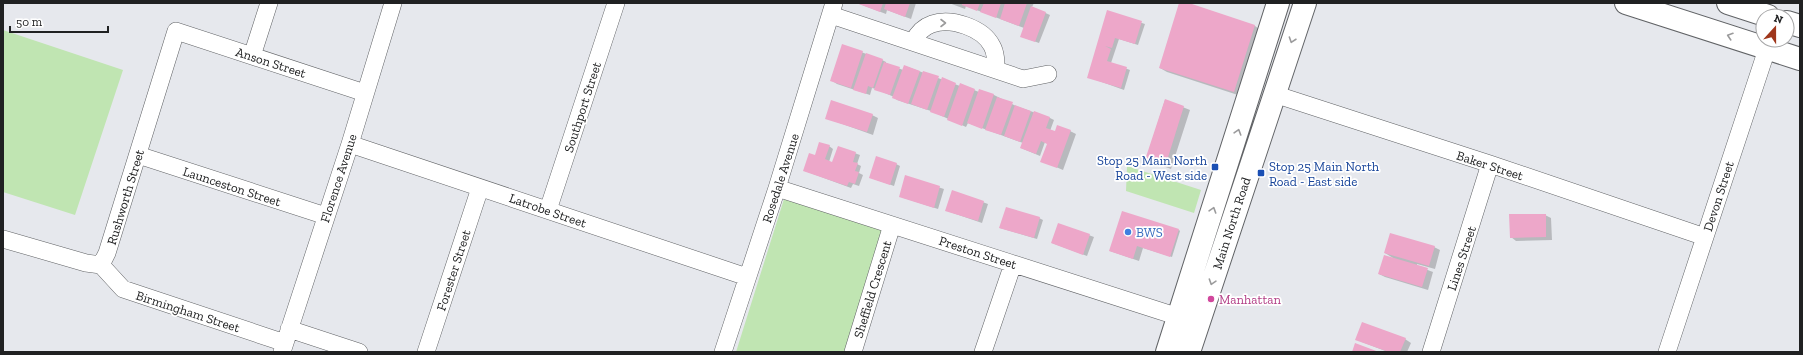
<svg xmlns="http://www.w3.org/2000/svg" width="1803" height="355" font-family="'Zilla Slab',serif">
  <rect width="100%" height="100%" fill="#e6e8ed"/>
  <path fill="#c0e5b2" d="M3,30L123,70L75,215L3,192Z
    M1127,166L1201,190L1194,213L1126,191Z
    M784,199L882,230L845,352H736Z"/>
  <path fill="#0003" d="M857,3H916L911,19L887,10L886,14Z
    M949,3H1034L1032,7L1050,15L1039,43L1025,38L1024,28L966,6L965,9Z
    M1180,3H1186L1255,26L1262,31L1241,96L1167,72L1160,68Z
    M1108,12L1145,24L1138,45L1119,39L1111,63L1130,70L1124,90L1088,77Z
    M843,45L882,60L886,62V63L903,70L905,66L960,86L961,85L979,92L980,90L994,95L1016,106L1050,118L1054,120L1050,131L1056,133L1070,131L1076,134L1063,170L1042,161L1048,144L1045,142L1040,156L1021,148L1023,143L968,123L966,127L931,111L897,100L894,97L876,89L872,88L870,95L837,84L831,80Z
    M1165,100L1190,110L1171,169L1146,160Z
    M872,115L878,118L873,135L826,118Z
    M829,146L833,149L829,162L833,163L838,147L860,155L857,164L861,166L859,173L863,175L859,186L853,184L851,188L805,171L815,156Z
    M896,164L900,166L894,186L874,179Z
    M906,177L944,189L938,209L904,198Z
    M952,191L988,204L982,223L950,212Z
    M1545,215L1551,218L1552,240L1516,241L1511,237Z
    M1039,218L1043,220L1037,239L1000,228Z
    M1059,224L1094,237L1087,256L1052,243Z
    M1179,230L1180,231L1172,257L1143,248L1139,261L1110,251Z
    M1434,247L1440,250L1435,269L1417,264V266L1433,272L1428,290L1385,277L1379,274L1393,258L1385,253Z
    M1405,339L1411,343L1407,352H1388L1362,342Z"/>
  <path fill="#eda7c9" d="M856,3H883L880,12Z
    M886,3H910L905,17L884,9Z
    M962,3H980L977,11L962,5Z
    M984,3H1001L996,18L980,12Z
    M1005,3H1027L1019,26L1000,19Z
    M1179,3H1189L1255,25L1234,92L1159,68Z
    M1031,6L1046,12L1035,42L1020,37Z
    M1107,10L1142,21L1135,44L1115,38L1112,48L1105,46L1111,49L1107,61L1127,67L1121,88L1087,78Z
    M842,44L863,51L851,88L830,81Z
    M866,53L883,59L873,88L868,86L866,94L853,90Z
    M884,62L900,67L890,95L874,90Z
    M904,65L920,71L908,104L892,98Z
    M923,71L939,76L927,110L911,104Z
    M942,77L956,83L944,117L930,112Z
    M960,83L975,89L962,126L947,120Z
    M979,89L994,94L982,129L967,123Z
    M997,97L1013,102L1001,135L985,130Z
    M1165,99L1184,106L1165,167L1145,160Z
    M831,100L873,114L867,132L825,119Z
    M1015,105L1031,111L1020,142L1004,136Z
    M1034,111L1050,117L1046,128L1055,131L1057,125L1071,130L1057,168L1040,162L1047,144L1041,141L1036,154L1020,148Z
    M819,142L830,145L825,159L832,162L838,146L856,152L853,162L858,163L855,171L859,172L855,184L849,182L847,186L803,171L809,153L815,155Z
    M876,156L897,163L890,185L869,178Z
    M905,175L940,186L934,208L899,197Z
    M952,190L984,201L978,221L945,211Z
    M1006,207L1040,217L1034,238L999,228Z
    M1122,211L1179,229L1170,257L1137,246L1133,259L1109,251Z
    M1509,214H1546V237L1510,238Z
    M1058,223L1090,234L1083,255L1051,243Z
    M1390,233L1435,246L1429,266L1384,253Z
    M1384,255L1428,268L1422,287L1378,274Z
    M1362,322L1406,338L1400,352H1389L1355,340Z
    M1355,343L1379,352H1352Z"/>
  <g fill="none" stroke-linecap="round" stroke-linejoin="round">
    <defs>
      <path id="minor" d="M831,15L1023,79L1048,74
        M913,42C917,34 923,27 932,24C951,17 983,28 992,46C996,53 996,62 996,70
        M252,56L269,3
        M1274,94L1490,164L1705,237
        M350,144L747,277
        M138,155L326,216
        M777,188L1179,317
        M548,210L616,3
        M3,239L86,263L101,265L107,253L176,31L365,93
        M101,265L123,289L285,343
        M289,329L359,352
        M282,352L350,144L393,3
        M426,352L480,188
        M723,352L777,188L834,3
        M853,352L892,225
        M983,352L1013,264
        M1431,352L1490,164
        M1667,352L1770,40"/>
      <path id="highway" d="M1626,3L1800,59
        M1728,3L1768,16
        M1787,22L1800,26
        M1167,352L1278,3
        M1189,352L1305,3"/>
    </defs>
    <use href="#minor" stroke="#616366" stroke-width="18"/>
    <use href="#highway" stroke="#616366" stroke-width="24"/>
    <use href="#minor" stroke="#fff" stroke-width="17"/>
    <use href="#highway" stroke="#fff" stroke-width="22"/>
  </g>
  <defs><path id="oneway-chevron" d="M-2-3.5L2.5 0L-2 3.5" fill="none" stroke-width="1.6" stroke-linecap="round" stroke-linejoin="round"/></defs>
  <g stroke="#9b9b9c">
    <use href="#oneway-chevron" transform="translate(943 23)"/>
    <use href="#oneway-chevron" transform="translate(1730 36) rotate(-162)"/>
    <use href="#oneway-chevron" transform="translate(1292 40) rotate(109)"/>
    <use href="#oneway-chevron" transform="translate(1238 132) rotate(-73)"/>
    <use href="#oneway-chevron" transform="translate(1213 210) rotate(-72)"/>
    <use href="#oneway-chevron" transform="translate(1212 282) rotate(108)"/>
  </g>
  <g fill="#1a4fb4" stroke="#fff" stroke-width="1.5">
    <rect x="1211" y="163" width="8" height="8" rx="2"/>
    <rect x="1257" y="169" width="8" height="8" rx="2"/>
  </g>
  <circle fill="#3f7fe0" stroke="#fff" stroke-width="1.5" cx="1128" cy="232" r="4"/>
  <circle fill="#d1479c" stroke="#fff" stroke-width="1.5" cx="1211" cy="299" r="4"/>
  <g text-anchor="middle" stroke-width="3.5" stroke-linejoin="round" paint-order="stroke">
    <g font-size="13" fill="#202122" stroke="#fff">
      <text transform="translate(271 62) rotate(18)" y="5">Anson Street</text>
      <text transform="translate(582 107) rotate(-72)" y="5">Southport Street</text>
      <text transform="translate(1490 165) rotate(18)" y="5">Baker Street</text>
      <text transform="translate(338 178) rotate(-72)" y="5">Florence Avenue</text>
      <text transform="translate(780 178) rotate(-72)" y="5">Rosedale Avenue</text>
      <text transform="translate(232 186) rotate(18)" y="5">Launceston Street</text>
      <text transform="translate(1718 196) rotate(-72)" y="5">Devon Street</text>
      <text transform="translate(125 197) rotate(-73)" y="5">Rushworth Street</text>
      <text transform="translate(548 210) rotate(19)" y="5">Latrobe Street</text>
      <text transform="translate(1231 223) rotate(-72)" y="5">Main North Road</text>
      <text transform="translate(978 252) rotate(18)" y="5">Preston Street</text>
      <text transform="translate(1461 258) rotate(-72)" y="5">Lines Street</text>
      <text transform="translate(453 270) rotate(-72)" y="5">Forester Street</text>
      <text transform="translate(872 289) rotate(-73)" y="5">Sheffield Crescent</text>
      <text transform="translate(188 311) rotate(18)" y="5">Birmingham Street</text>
    </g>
    <g font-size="13" fill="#164399" stroke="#fff" text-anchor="end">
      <text x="1207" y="165">Stop 25 Main North<tspan x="1207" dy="15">Road - West side</tspan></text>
      <text x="1269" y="171" text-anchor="start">Stop 25 Main North<tspan x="1269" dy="15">Road - East side</tspan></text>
    </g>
    <g font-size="13" fill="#366cbe" stroke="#fff" text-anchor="start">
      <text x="1136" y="237">BWS</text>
    </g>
    <g font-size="13" fill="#b23c85" stroke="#fff" text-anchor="start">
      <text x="1219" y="304">Manhattan</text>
    </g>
  </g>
  <rect width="1803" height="355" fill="none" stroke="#202122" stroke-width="8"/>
  <g transform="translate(1775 28) rotate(21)"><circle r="19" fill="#ffffff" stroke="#a6a6a7"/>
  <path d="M0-3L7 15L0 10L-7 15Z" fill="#9f361b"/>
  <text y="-6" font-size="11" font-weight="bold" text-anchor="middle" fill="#202122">N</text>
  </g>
  <path d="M10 26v6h98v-6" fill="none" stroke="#202122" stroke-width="2"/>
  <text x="16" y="26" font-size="12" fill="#202122" stroke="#ffffff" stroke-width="3" paint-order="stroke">50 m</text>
</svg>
